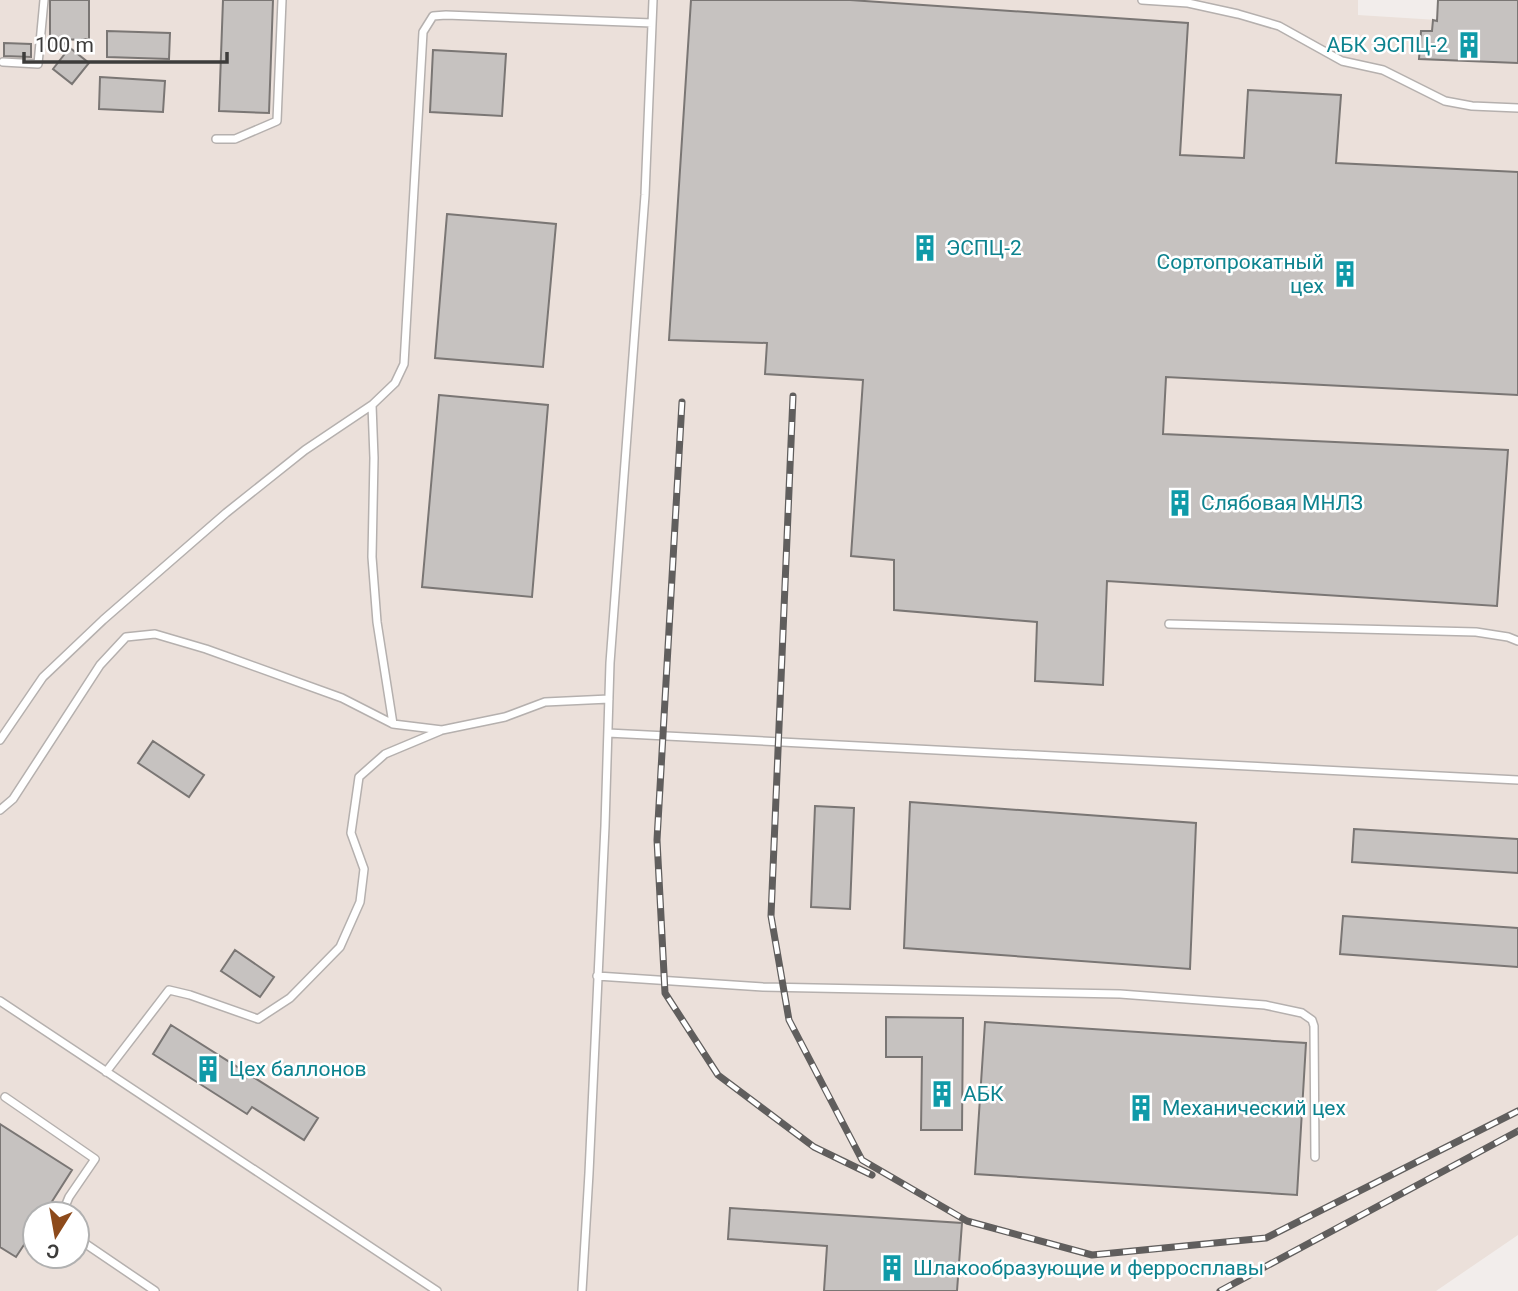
<svg xmlns="http://www.w3.org/2000/svg" width="1518" height="1291" font-family="Roboto,sans-serif">
  <rect width="100%" height="100%" fill="#f2edeb"/>
  <path fill="#ebe0da" fill-rule="evenodd" d="M0,0H1358V15L1518,25V1235L1436,1291H0ZM35,1214H77V1256H35Z"/>
  <path fill="#c6c2c0" stroke="#7a7674" stroke-width="2" d="M50,0H89V39L60,40L89,63L72,84L53,69L67,51H50Z
    M223,0H273L269,113L219,111Z
    M691,0H850L1188,23L1180,155L1244,158L1248,90L1341,95L1336,163L1518,172V395L1166,377L1163,434L1508,450L1497,606L1107,581L1103,685L1035,681L1037,622L894,610V560L851,556L863,380L765,374L767,343L669,340Z
    M1438,0H1518V63L1419,59L1421,31H1432L1433,20L1437,21Z
    M107,31L170,33L169,59L107,57Z
    M4,43L31,44V57L4,56Z
    M433,50L506,54L502,116L430,112Z
    M100,77L165,81L163,112L99,109Z
    M447,214L556,224L543,367L435,358Z
    M439,395L548,405L532,597L422,587Z
    M153,741L204,775L189,797L138,763Z
    M910,802L1196,823L1190,969L904,948Z
    M815,806L854,808L850,909L811,907Z
    M1354,829L1518,839V873L1352,862Z
    M1343,916L1518,928V967L1340,954Z
    M235,950L274,977L260,997L221,971Z
    M886,1017L963,1018L962,1130H921L922,1057H886Z
    M985,1022L1306,1043L1297,1195L975,1174Z
    M171,1025L318,1118L304,1140L252,1107L247,1114L153,1054Z
    M0,1124L72,1170L44,1214H35V1228L16,1257L0,1247Z
    M730,1208L962,1223L957,1291H824L827,1246L728,1239Z"/>
  <g fill="none" stroke-linecap="round" stroke-linejoin="round">
    <defs>
      <path id="service" d="M1142,0L1188,3L1238,14L1279,26L1342,61L1383,70L1445,101L1472,106L1518,108
        M3,62L38,64L44,0
        M216,139H235L277,121L282,0
        M372,405L374,458L372,557L377,622L393,724
        M1169,624L1476,632L1508,637L1518,641
        M608,733L1518,780
        M0,740L43,677L103,620L226,513L305,450L372,405L395,383L404,364L423,32L433,16L446,15L652,23
        M0,810L13,799L100,665L126,637L155,634L206,649L342,698L393,724L442,730L505,717L545,702L609,699
        M597,976L763,987L1120,994L1265,1005L1302,1013L1312,1020L1314,1026L1315,1157
        M0,1001L437,1291
        M106,1072L169,990L190,995L258,1019L290,998L340,947L360,902L364,869L351,833L359,777L385,754L440,731
        M5,1097L95,1159L69,1197L62,1214
        M77,1238L155,1291
        M582,1291L589,1173L605,826L610,663L645,195L653,0"/>
    </defs>
    <use href="#service" stroke="#b5b0ae" stroke-width="10"/>
    <use href="#service" stroke="#fff" stroke-width="7"/>
    <defs>
      <path id="rail" d="M793,396L771,916L789,1020L862,1160L967,1221L1092,1255L1266,1238L1518,1111
        M682,402L657,840L665,993L718,1075L814,1147L872,1175
        M1220,1291L1518,1131"/>
    </defs>
    <use href="#rail" stroke="#605e5d" stroke-width="7"/>
    <use href="#rail" stroke="#fff" stroke-width="4.5" stroke-dasharray="13" stroke-linecap="butt"/>
  </g>
  <defs>
    <symbol id="building-bare" viewBox="-9 -9 18 18"><path d="M-4-6H4V6H1V3H-1V6H-4ZM-2.5-4.3h1.7v1.8h-1.7ZM.8-4.3h1.7v1.8H.8ZM-2.5-1h1.7V.8h-1.7ZM.8-1h1.7V.8H.8Z" fill="#0f9aa8" stroke="#fff" stroke-width="2.5" paint-order="stroke"/></symbol>
  </defs>
  <g fill-rule="evenodd">
    <use href="#building-bare" x="1450" y="26" width="38" height="38"/>
    <use href="#building-bare" x="906" y="229" width="38" height="38"/>
    <use href="#building-bare" x="1326" y="255" width="38" height="38"/>
    <use href="#building-bare" x="1161" y="484" width="38" height="38"/>
    <use href="#building-bare" x="189" y="1050" width="38" height="38"/>
    <use href="#building-bare" x="923" y="1075" width="38" height="38"/>
    <use href="#building-bare" x="1122" y="1089" width="38" height="38"/>
    <use href="#building-bare" x="873" y="1249" width="38" height="38"/>
  </g>
  <g text-anchor="middle" stroke-width="5" stroke-linejoin="round" paint-order="stroke">
    <g font-size="21" fill="#0d838f" stroke="#fff" text-anchor="start">
      <text x="1448" y="52" text-anchor="end">АБК ЭСПЦ-2</text>
      <text x="946" y="255">ЭСПЦ-2</text>
      <text x="1324" y="269" text-anchor="end">Сортопрокатный<tspan x="1324" dy="24">цех</tspan></text>
      <text x="1201" y="510">Слябовая МНЛЗ</text>
      <text x="229" y="1076">Цех баллонов</text>
      <text x="963" y="1101">АБК</text>
      <text x="1162" y="1115">Механический цех</text>
      <text x="913" y="1275">Шлакообразующие и ферросплавы</text>
    </g>
  </g>
  <g transform="translate(56 1235) rotate(191)"><circle r="33" fill="#ffffff" stroke="#b1b1b1" stroke-width="2"/>
  <path d="M0-5L12 26L0 18L-12 26Z" fill="#8d4a1b"/>
  <text y="-10" font-size="19" font-weight="bold" text-anchor="middle" fill="#3d3c3b">С</text>
  </g>
  <path d="M24 52v10h203v-10" fill="none" stroke="#3d3c3b" stroke-width="3.5"/>
  <text x="35" y="52" font-size="21" fill="#3d3c3b" stroke="#ffffff" stroke-width="5" paint-order="stroke">100 m</text>
</svg>
